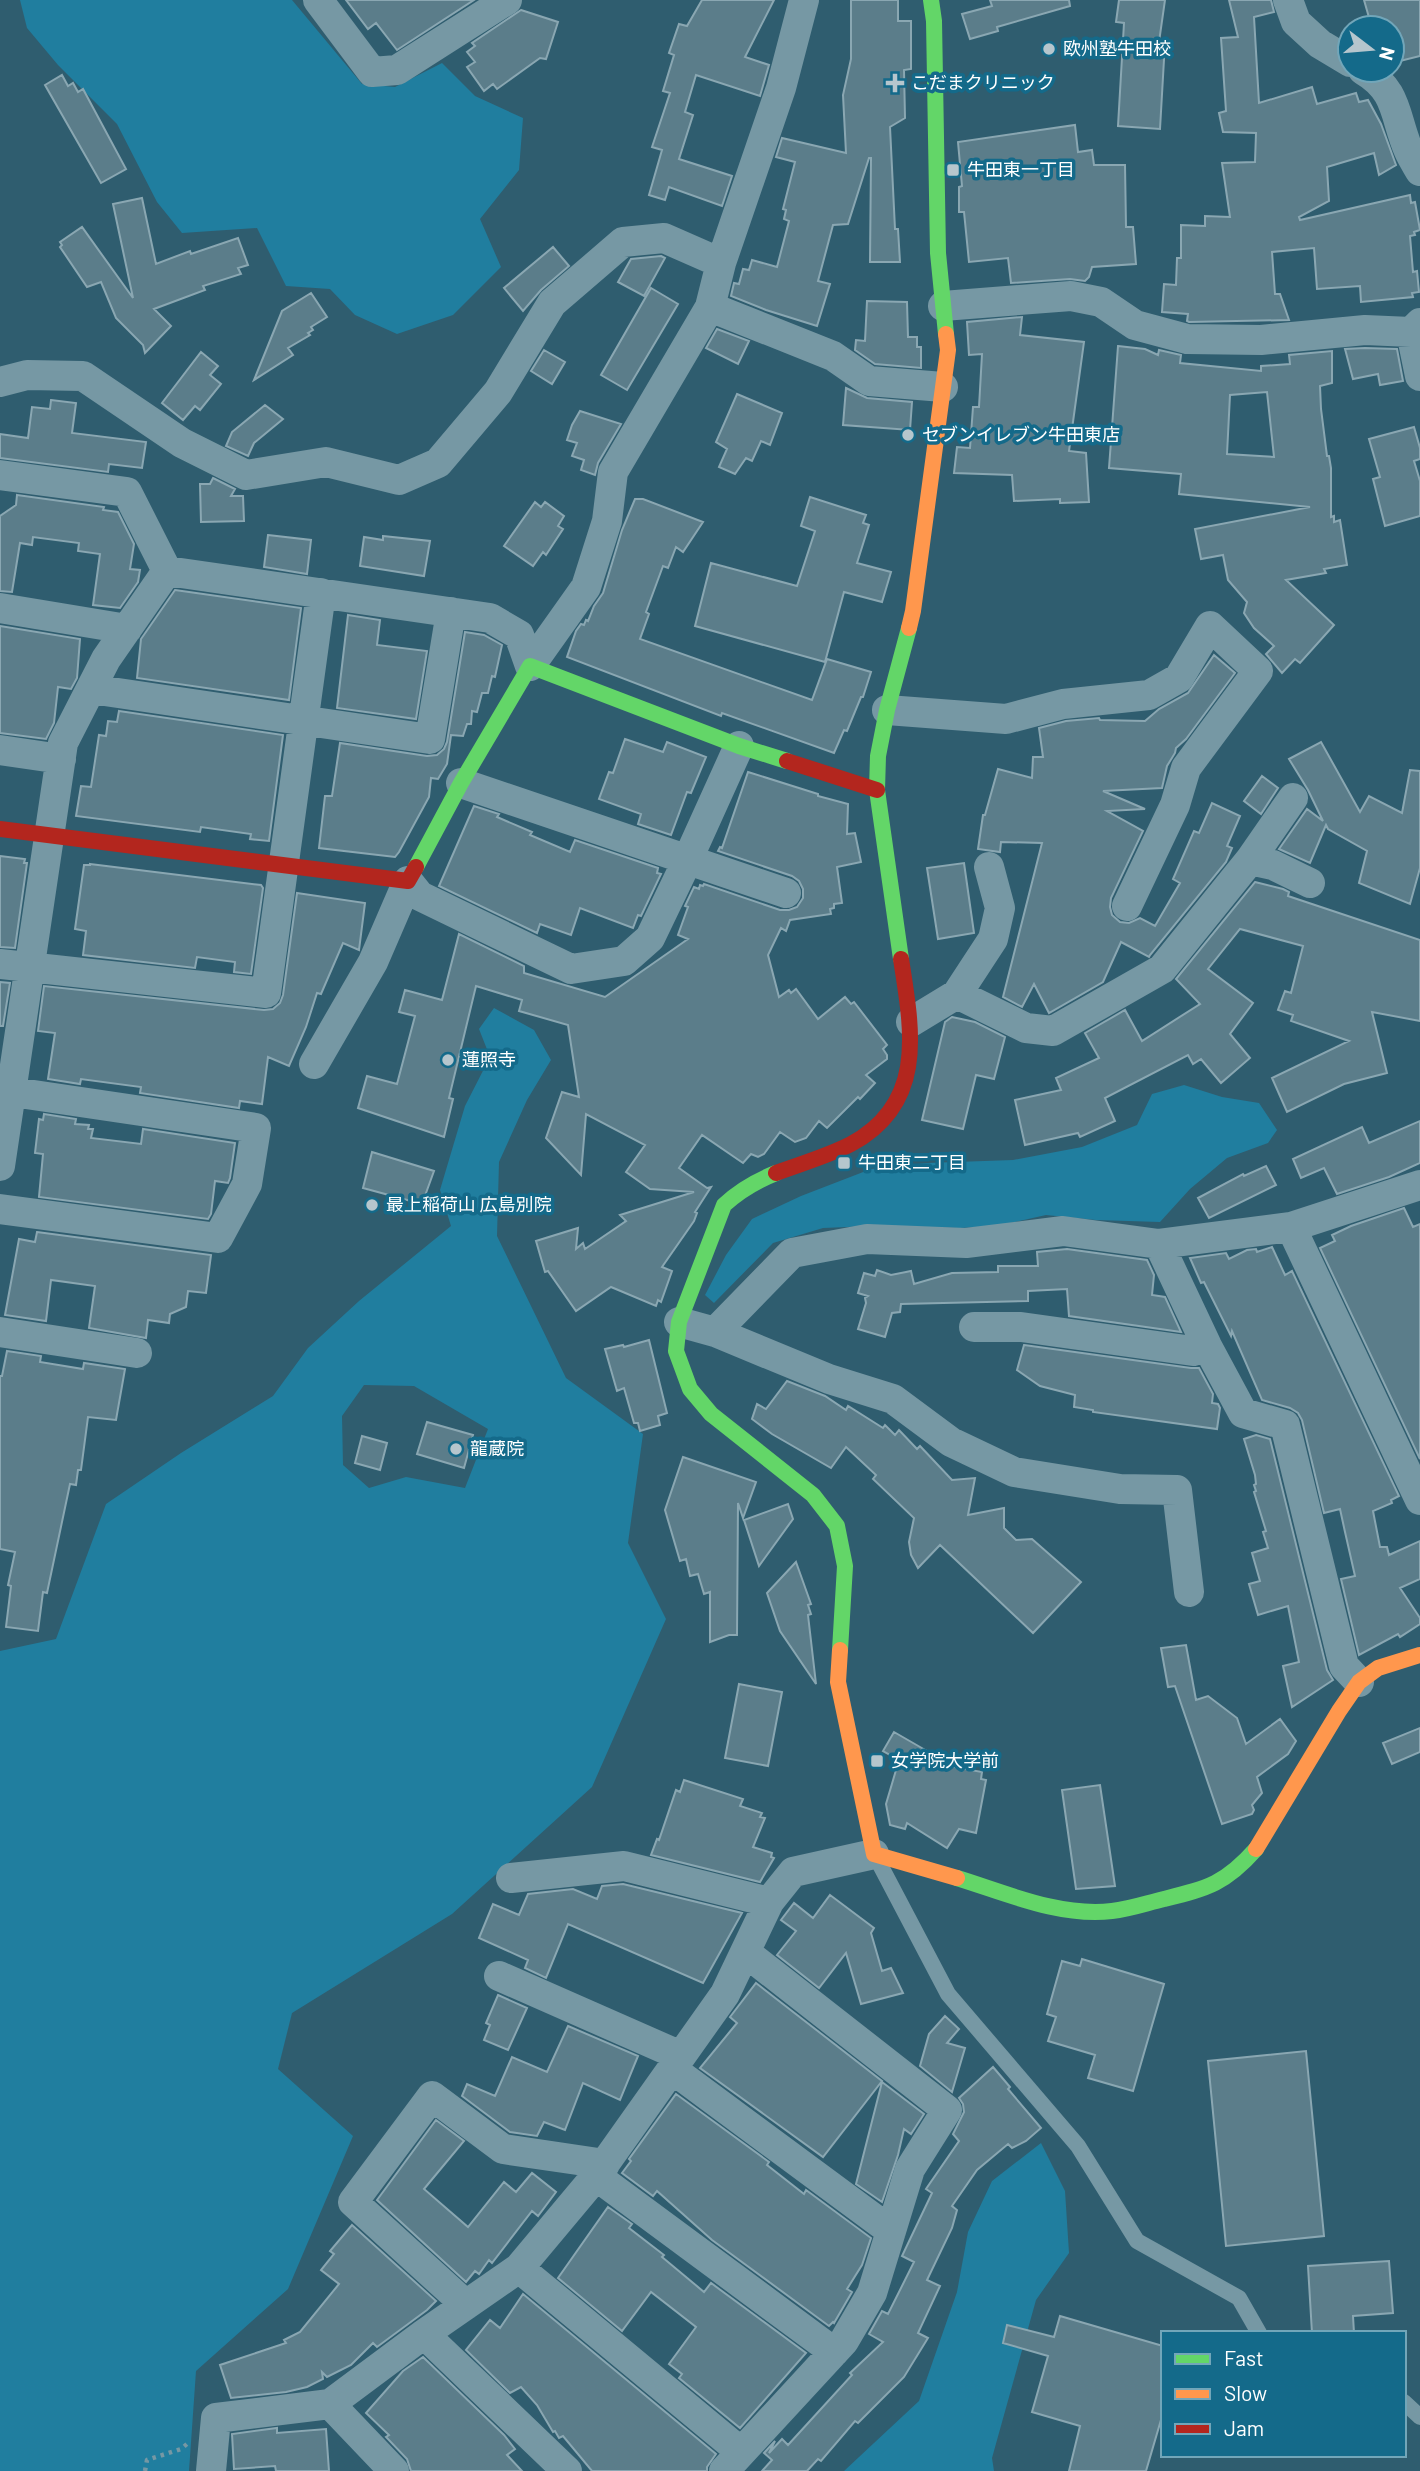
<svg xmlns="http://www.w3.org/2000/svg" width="1420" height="2471" font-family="Barlow,'Noto Sans JP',sans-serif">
  <rect width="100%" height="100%" fill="#2f5d6f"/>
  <path fill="#207e9f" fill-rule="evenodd" d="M20,0H292L362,84L395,87L442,63L475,96L523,118L519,170L480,219L501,267L453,315L397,334L355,315L330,289L286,286L257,228L182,233L157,202L117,124L58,65L27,28Z
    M494,1008L534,1030L551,1060L527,1100L499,1162L497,1236L566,1378L643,1434L628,1543L666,1619L592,1787L452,1914L292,2013L278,2069L353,2136L288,2289L196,2371L189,2471H0V1651L56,1639L106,1504L181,1453L273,1396L308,1348L359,1301L451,1226L440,1190L465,1106L490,1057L479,1029ZM364,1385L414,1386L488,1429L465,1488L406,1477L369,1488L343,1465L342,1416Z
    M1184,1085L1222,1097L1259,1103L1277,1130L1268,1143L1227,1158L1190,1189L1160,1222L1096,1220L1046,1215L997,1226L960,1228L872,1226L823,1228L773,1243L714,1303L705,1295L726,1255L752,1219L801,1196L871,1169L927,1163L1013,1160L1082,1147L1137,1125L1152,1094Z
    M1041,2143L1065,2191L1069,2253L1036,2300L992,2458L994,2471H844L919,2401L957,2292L968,2232L992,2181Z"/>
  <path fill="#5b7d8a" stroke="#8aa7b2" stroke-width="2" fill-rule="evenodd" d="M346,0H474L397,50L376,23L368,29Z
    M702,0H774L745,57L769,65L760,96L696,75L685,112L693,115L679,159L732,176L722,206L669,187L665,200L649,195L662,150L652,147L670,93L663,91L674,55L669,53L679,24L687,26Z
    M851,0H898V21H911V69L904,70L905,118L890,127L895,229H898L900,262H870L871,158H869L848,224L833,225L818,281L830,284L817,326L766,310L731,296L734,283L739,284L743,269L749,270L752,260L777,267L789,221L784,219L786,210L783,209L795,162L776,157L782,138L846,153L843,95L851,59Z
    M990,0H1069L1070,6L997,27L998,31L970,39L962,14L992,6Z
    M1119,0H1165L1159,42H1165L1160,129L1118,126L1124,23L1116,22Z
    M1229,0H1271L1274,12L1254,17L1259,103L1312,87L1317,104L1356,93L1359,102L1368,100L1381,124L1396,165L1379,175L1374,153L1327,167L1329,201L1299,217L1300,220L1410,195L1411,203L1415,202L1420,230L1414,232L1415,235L1410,236L1413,272L1417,271L1419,292L1412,293L1413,297L1361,302L1360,286L1317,289L1314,248L1272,252L1275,294H1280L1289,320L1189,322L1187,321L1188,314L1162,312L1164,284L1176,285L1177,258H1181V225L1205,226V216L1230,217L1222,163L1255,162L1256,133L1223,132L1219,113L1226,111L1221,38L1238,37Z
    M1364,0H1420V56L1392,63V28H1372Z
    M521,10L558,22L546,59L540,58L497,89L493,84L484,91L467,67L475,62L467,52L475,46L472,43Z
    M62,75L68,86L73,83L78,92L83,89L126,169L101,183L45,85Z
    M1075,125L1078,152L1092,150L1094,165H1125L1126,227H1133L1136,264L1092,267L1089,277L1085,281L1070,279L1011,283L1008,258L969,262L964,212H959V187L962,186L958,142Z
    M142,198L156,264L190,251L191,254L238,238L248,265L238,268L241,274L203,286L205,290L154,309L171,326L145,353L143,345L116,318L101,282L87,287L60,247L62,245L60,242L82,227L133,298L113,204Z
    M553,247L569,266L541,290L523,311L504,288Z
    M661,256L665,258L644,296L618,282L631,259Z
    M651,288L678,304L627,390L601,375Z
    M311,293L327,317L311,327L313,330L308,333L310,335L288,348L293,355L254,380L282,311Z
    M867,301L907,302L908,337H917V347H921V368L875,364L855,350L856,340L865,341Z
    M1022,317L1020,335L1084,342L1069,451L1086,453L1089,502L1060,503V499L1014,501L1012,475L954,473L957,447L970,448L973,407H979L982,354L969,355L967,322Z
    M717,329L749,341L738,364L706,348Z
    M1118,346L1145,349L1158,355L1159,350L1181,355L1180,363L1261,371V366L1290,364L1289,355L1332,351V383L1320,386L1321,409L1327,456H1329L1331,468V517L1334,516V522L1340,520L1347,565L1324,569L1326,573L1286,580L1334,625L1300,663L1295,659L1282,673L1266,654L1274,646L1254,628L1244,613L1247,602L1228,580L1223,555L1201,559L1195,529L1310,507L1179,494L1181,474L1109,468ZM1267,392L1274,457L1227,454L1230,395Z
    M1365,348L1397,349L1403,381L1380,385L1378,374L1353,379L1345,349Z
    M544,350L565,362L552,384L531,371Z
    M201,352L218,366L210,375L221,384L200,410L195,406L183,420L162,403Z
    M846,388L867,398L912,402L910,430L843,425Z
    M737,394L782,413L770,445L761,441L752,461L746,458L735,474L719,467L727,449L716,442Z
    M51,400L76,403L72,433L146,442L142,468L109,464L108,472L0,458V434L28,438L32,407L50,409Z
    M265,405L283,419L254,443L248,456L226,446L232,432Z
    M580,411L621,424L598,463L595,475L581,470L584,460L572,456L577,443L567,440L572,425Z
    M1414,427L1420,448V459L1414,461L1420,481V516L1385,526L1373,479L1380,477L1369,439Z
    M213,478L235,489L231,496H243L244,521L201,522L200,484H210Z
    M17,495L104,507L103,510L118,512L134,544L130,569L140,570L138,582L120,608L93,605L100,554L78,551L79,543L33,537L32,545L20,543L12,592L0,591V516L16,505Z
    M810,497L866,515L863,523L869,525L857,563L891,572L882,602L844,592L825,662L695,626L711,563L797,586L815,531L801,526Z
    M635,499H643L703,522L683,552L676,547L668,568L663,566L646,612L649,614L640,639L812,700L827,659L871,672L863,697H861L847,731L844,730L834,753L722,713L721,716L567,657L576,631L581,624L584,625L586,620L588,621L594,606L603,593L622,530Z
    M535,502L541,507L545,502L564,516L558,526L563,529L546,555L543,552L533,566L504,546Z
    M268,535L311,540L307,574L264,567Z
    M383,536L430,541L424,576L360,566L364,537L383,540Z
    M175,590L301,608L289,700L137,678L141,639Z
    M348,615L380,620L377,645L427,651L416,719L337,708Z
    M0,626L80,639L77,678L71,689L58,687L54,723L46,739L0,733Z
    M465,632L484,635L502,645L495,677L492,676L488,693H482L477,712L472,711L471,724H467L463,736L451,735L447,764L438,779L431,778L429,797L399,852L395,857L319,848L325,796H332L340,743L427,756L437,755L444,749L447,742Z
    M1214,655L1235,673L1186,739L1176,748L1175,753L1167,766L1162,788L1103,791L1145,809L1107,811L1143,831L1111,898L1110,907L1112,915L1120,922L1129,923L1140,918L1155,926L1180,883L1173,879L1194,831L1199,833L1212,803L1240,816L1227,846L1232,848L1226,862L1150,955L1149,957L1121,942L1103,982L1049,1013L1034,984L1022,1007L1003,997L1042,843L1001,842L1000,852L978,849L983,815H985L998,769L1032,778L1033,757H1043L1039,728L1066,721L1099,718L1100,720L1145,721L1159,709L1188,693Z
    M119,711L283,735L269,841L250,839L251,834L201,827L200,832L76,816L81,786L91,787L99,735L106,736L108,721L117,722Z
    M625,739L663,752L667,742L706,757L691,793L687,792L671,835L638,824L641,814L599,799L609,772L613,773Z
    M1321,742L1360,812L1369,796L1402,813L1410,770L1420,771V868L1410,904L1359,883L1367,851L1328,829L1326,825L1310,863L1279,849L1307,809L1323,821L1308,790L1289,759Z
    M748,772L818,794V796L848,804L847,834L855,833L861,862L837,867L842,903L834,904V908L830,909L831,914L790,920L786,931L781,928L768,955L779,997L789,990L791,993L796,989L818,1019L845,997L851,1004L854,1002L887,1045L883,1049L887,1055V1059L866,1075L875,1083L860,1099L858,1097L827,1128L819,1121L806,1138L795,1142L780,1132L764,1154L758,1157L751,1154L743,1163L702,1135L679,1168L707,1188L711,1187L695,1212L697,1213L694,1221L662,1267L672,1271L661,1302L658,1300L656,1306L611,1287L576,1311L548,1271L545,1272L536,1241L578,1228L576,1249L583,1243L585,1249L626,1221L620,1215L694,1192L650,1189L626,1172L645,1145L586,1114L581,1175L546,1138L562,1092L579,1097L568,1025L519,1011L522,1000L476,986L449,1098L453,1099L444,1137L358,1108L367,1076L397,1084L415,1016L399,1012L405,990L442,1000L459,934L524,966V973L605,997L688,939L678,935L688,907L685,906L694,887L699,889L700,885L703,886L704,884L780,910H789L797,907L803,898V889L799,881L792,876L718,851L720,847L722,848Z
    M1262,776L1278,788L1261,814L1244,801Z
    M474,806L499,814L497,817L532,832L530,835L570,852L575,840L658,868L657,873L661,874L641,916L638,915L633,928L580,908L571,935L540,924L537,933L439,886Z
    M0,856L25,859L24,863H27L15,948L0,947Z
    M964,863L974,933L938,939L927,868Z
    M90,864L261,885L263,888L251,974L234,972L235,962L197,957L195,968L83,955L86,931L75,929L84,865H90Z
    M1255,882L1283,889L1289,892L1288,896L1420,940V1021L1372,1012L1387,1073L1344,1084L1287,1112L1272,1078L1349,1041L1291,1021L1293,1015L1278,1010L1285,991L1291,993L1303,946L1240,929L1208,969L1253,1003L1230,1034L1250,1058L1221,1083L1201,1059L1193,1064L1188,1055L1105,1098L1115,1121L1080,1137L1078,1133L1025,1145L1015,1100L1061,1090L1056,1078L1099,1058L1085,1033L1125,1010L1142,1041L1200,1004L1176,979Z
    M297,893L365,903L359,950L343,943L321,994L317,993L306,1027L289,1066L268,1057L262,1104L240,1101L239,1108L140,1093L141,1087L81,1079L80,1084L48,1079L55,1033L38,1031L44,986L264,1010L273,1009L280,1003L283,995Z
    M0,982L10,983L3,1026H0Z
    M952,1017L975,1022L1005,1037L994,1079L976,1075L963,1129L922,1120L945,1022Z
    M44,1114L76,1119L75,1124L89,1125L88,1129H93L91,1138L141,1144L143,1129L235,1143L230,1178L228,1183L215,1181L211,1214L208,1219L39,1197L43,1154L35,1153L39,1119L43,1120Z
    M1420,1121V1163L1389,1177L1337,1194L1324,1168L1301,1178L1293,1159L1362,1127L1369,1143Z
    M372,1152L434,1171L422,1204L363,1188Z
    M1266,1166L1276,1185L1209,1218L1198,1198L1243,1174L1244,1176Z
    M1404,1208L1413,1227L1420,1224V1459L1320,1248L1335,1241L1332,1235L1351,1226Z
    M37,1232L211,1255L206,1293L188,1291L186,1307L170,1314L169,1323L148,1320L146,1338L89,1328L95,1286L51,1280L46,1321L5,1315L19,1239L35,1242Z
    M1272,1247L1285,1275L1292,1271L1399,1496L1391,1500L1392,1503L1373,1511L1380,1547H1387L1389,1555L1420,1541V1579L1400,1588L1420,1618V1624L1400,1637L1398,1634L1359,1655L1341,1579L1355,1576L1345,1532L1340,1509L1324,1513L1302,1420L1298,1413L1290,1408L1262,1400L1232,1331L1231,1336L1204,1282L1201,1283L1190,1258L1226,1253L1229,1259L1247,1250L1256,1249L1257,1252Z
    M1067,1249L1147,1260L1154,1275L1152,1295L1165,1297L1181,1332L1069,1316L1067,1289L1028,1291V1301L901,1304L900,1312L892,1313L885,1337L858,1329L866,1303L865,1298L868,1296L858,1293L864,1273L875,1276L877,1270L891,1275L911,1271L914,1284L952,1273L998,1272V1266H1038L1037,1252Z
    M649,1340L667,1413L658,1416L660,1425L640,1431L638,1423H634L624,1388L617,1391L605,1349L623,1345L624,1347Z
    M1024,1345L1191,1368H1199L1213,1394L1212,1403L1218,1404L1220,1408L1217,1429L1093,1412V1410L1074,1407L1075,1395L1040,1386L1017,1370Z
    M7,1351L41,1356L40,1362L83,1369L84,1363L125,1369L116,1420L88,1417L81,1470H78L76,1485L70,1484L47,1593L43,1592L38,1631L6,1627L11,1586L8,1585L15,1552L0,1549V1376H2Z
    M787,1381L825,1396L846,1410L848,1406L883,1428L885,1425L895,1435L899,1430L917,1449L920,1446L952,1480L975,1478L968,1515L1004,1508V1528L1016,1540L1032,1539L1081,1582L1033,1633L940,1545L918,1568L911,1555L909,1542L914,1518L873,1479L876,1475L846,1447L831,1468L772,1434L752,1419L757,1404L766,1409Z
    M427,1422L473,1435L464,1468L417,1454Z
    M1256,1435L1270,1439L1327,1670L1333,1680L1292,1707L1283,1666L1299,1662L1288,1606L1258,1615L1249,1584L1260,1581L1252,1553L1268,1548L1263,1532L1266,1531L1254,1492L1256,1491L1254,1485L1256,1484L1255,1475L1244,1439Z
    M362,1436L387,1443L380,1470L355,1463Z
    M683,1457L756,1482L743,1518L738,1503L737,1635H729L710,1642V1592L704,1594L698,1574L690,1576L686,1559L680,1561L665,1510Z
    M788,1504L793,1519L759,1566L744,1520Z
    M796,1562L811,1604L808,1605L811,1614L808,1615L816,1684L780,1631L767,1593Z
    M1186,1645L1196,1700L1208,1696L1237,1718L1246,1744L1280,1719L1296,1741L1288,1754L1257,1777L1262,1793L1252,1805L1254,1810L1252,1814L1222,1824L1175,1686L1168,1687L1161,1648Z
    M739,1684L782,1692L768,1766L725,1758Z
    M1420,1728V1752L1392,1764L1383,1743Z
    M894,1732L927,1751L921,1761L982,1772L981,1779L986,1780L976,1833L959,1829L947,1848L907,1823L905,1829L890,1825L886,1804L899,1760L883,1751Z
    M684,1780L743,1799L740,1806L762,1813L760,1817L765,1818L753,1847L772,1853L771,1857L774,1858L760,1882L651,1855L657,1839L659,1840L676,1790L680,1792Z
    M1100,1785L1115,1886L1076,1889L1062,1790Z
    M623,1884L742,1913L703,1983L568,1924L546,1978L525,1968L528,1960L479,1938L493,1904L519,1915L528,1894L573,1889L597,1899L602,1886Z
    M830,1895L874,1928L871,1933L882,1971L891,1968L903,1993L861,2004L846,1953L819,1988L777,1955L796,1931L781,1920L794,1903L813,1918Z
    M1082,1959L1164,1984L1133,2091L1088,2078L1095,2055L1048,2041L1056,2017L1047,2014L1062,1961L1080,1966Z
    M756,1983L882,2081L823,2157L700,2068L737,2023L730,2017Z
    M498,1995L527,2008L508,2050L484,2040L490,2025L486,2023Z
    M945,2016L959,2029L947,2043L965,2048L952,2092L920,2066L929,2034Z
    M568,2026L638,2056L620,2100L583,2083L565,2130L544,2122L537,2136L510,2132L462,2096L467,2084L495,2096L512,2057L547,2072Z
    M1306,2051L1324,2236L1226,2246L1208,2061Z
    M993,2067L1010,2087L1008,2089L1041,2128L1026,2141L1012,2148L1008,2144L977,2170L952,2206L957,2210L952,2228L927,2280L940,2286L918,2333L928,2338L904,2377L858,2423L855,2421L821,2461L818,2459L807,2471H762L772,2460L764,2453L775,2441L769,2453L782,2439L788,2445L852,2375L850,2373L883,2342L869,2334L882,2311L888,2314L914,2262L902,2256L932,2193L926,2189L959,2141L953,2134L964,2112L963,2104L959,2098Z
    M882,2082L924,2114L911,2134L904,2129L898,2155L882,2202L856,2184Z
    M676,2094L769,2162L767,2165L804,2194L806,2190L871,2238L862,2265L847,2289L852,2292L834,2323L833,2322L829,2326L712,2240L657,2191L653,2196L622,2173L631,2161L629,2159Z
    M436,2120L464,2141L424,2189L468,2227L504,2182L516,2192L532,2173L556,2192L538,2216L532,2211L492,2263L489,2260L479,2274L475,2271L466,2282L377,2200Z
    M608,2207L632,2224L629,2228L664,2255L662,2257L704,2292L711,2283L806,2353L740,2428L679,2378L682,2374L669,2364L696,2327L651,2292L622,2331L558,2278Z
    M352,2225L436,2301L427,2310L377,2347L373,2343L351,2365L327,2377L322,2372L323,2379L307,2387L286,2392L231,2398L220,2365L286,2343L284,2340L300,2332L339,2284L321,2270L334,2254L330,2251Z
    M1389,2261L1393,2313L1353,2316L1354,2333H1312L1308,2266Z
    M523,2294L716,2454L707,2467V2471H592L563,2436L559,2438L555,2431L553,2432L537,2405L521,2387L510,2393L466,2350L490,2320L500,2328Z
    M1060,2316L1163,2346V2413L1146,2471H1069L1080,2426L1032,2412L1048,2356L1003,2343L1007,2325L1054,2337Z
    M423,2357L504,2435L515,2449L507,2455L522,2471H411L407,2459L386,2437L389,2435L366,2413L403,2371Z
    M277,2428V2433L326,2429L329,2471H276L275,2466L234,2469L232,2434Z"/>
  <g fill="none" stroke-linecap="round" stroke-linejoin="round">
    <path stroke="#7698a4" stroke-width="4.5" stroke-dasharray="3.5 5" stroke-linecap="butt" d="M145,2471L147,2460L181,2449L187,2444"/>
    <path stroke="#7698a4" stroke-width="16" d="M877,1859L948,1994L1078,2146L1137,2241L1239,2298L1259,2333
      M1404,2402L1420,2417"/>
    <path stroke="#7698a4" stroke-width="30" d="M318,0L372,72L397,70L507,0
      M804,0L781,88L721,263L710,307L833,356L869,381L943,387
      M1288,0L1296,22L1320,44L1350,62
      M1363,70C1399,91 1394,117 1409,151C1412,158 1416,164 1420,171
      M943,306L1071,296L1101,302L1135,325L1187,339L1261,340L1365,330L1411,332L1420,323
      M1411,332L1420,376
      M0,382L27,375L83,376L182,443L246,475L326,462L399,480L438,463L498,392L552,303L623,242L664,238L721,263
      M0,475L127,492L167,571L106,659L63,743L0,1166
      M167,571L490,618L519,635L530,666
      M0,608L127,629
      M530,666L586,587L607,521L613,472L710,307
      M91,689L430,739L451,612
      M887,710L1006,719L1063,704L1149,695L1179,678L1210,626L1258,671L1186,768L1175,805L1127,906
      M0,750L61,759
      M461,783L786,893
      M1250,860L1273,865L1310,883
      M0,964L266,993L321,593
      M957,994L1026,1028L1053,1031L1162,969L1250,860L1293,798
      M911,1022L957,994L993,939L1000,908L989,867
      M314,1064L373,962L408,881L420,896L571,969L624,961L650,938L687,861L739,746
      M0,1090L256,1128L247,1184L218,1238L0,1209
      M1291,1227L1420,1500
      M1159,1244L1207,1346L1243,1413L1285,1425L1344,1666L1359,1682
      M679,1322L715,1332L792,1253L867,1239L966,1243L1063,1231L1159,1244L1291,1227L1420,1185
      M974,1327H1021L1193,1351L1207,1346
      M0,1332L137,1353
      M715,1332L829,1379L893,1399L951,1442L1014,1472L1120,1489L1177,1490L1189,1592
      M511,1878L624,1866L769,1902
      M499,1976L681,2056
      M672,2069L891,2231
      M596,2176L834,2352
      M519,2268L741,2452
      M466,2305L353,2202L432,2096L503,2149L605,2164
      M424,2334L567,2471
      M330,2404L394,2471
      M211,2471L216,2418L330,2404L424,2334L519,2268L596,2176L725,1994L769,1902L793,1872L874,1854
      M724,2471L844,2341L872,2293L910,2169L947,2110L745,1952"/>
    <path stroke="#63d668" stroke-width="16" d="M931,0L934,21L938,253L946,334
      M416,867L461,783L530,666L739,746L787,761
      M901,959L877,790L878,756L887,710L909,628
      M776,1173C756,1181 740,1190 724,1205L679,1322L676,1351L690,1389L711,1414L813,1495L837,1526L845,1566L840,1650
      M957,1878C1006,1893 1059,1917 1112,1911C1130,1909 1147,1903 1164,1899C1208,1888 1225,1884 1256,1849"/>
    <path stroke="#ff974d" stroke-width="16" d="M909,628L913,611L948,350L946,334
      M840,1650L838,1682L874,1854L957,1878
      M1256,1849L1339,1711L1359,1682L1378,1668L1420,1655"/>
    <path stroke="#b3261e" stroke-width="16" d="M787,761L877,790
      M0,829L408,881L416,867
      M776,1173C800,1164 828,1156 851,1144C927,1103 912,1030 901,959"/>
  </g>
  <g fill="#b6c6cd" stroke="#146a8a" stroke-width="2.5">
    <circle cx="1049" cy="49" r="7"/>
    <path d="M891.5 72.5h7v7h7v7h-7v7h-7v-7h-7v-7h7z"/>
    <rect x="946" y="163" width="14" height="14" rx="3.5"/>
    <circle cx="908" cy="435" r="7"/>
    <circle cx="448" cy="1060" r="7"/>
    <rect x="837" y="1156" width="14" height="14" rx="3.5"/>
    <circle cx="372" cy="1205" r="7"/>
    <circle cx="456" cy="1449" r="7"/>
    <rect x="870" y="1754" width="14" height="14" rx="3.5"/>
  </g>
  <g text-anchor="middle" stroke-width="7" stroke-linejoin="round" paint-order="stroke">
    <g font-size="18" fill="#fff" stroke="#146a8a" text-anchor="start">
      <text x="1063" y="55">欧州塾牛田校</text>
      <text x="911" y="89">こだまクリニック</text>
      <text x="967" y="176">牛田東一丁目</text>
      <text x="922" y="441">セブンイレブン牛田東店</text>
      <text x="462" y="1066">蓮照寺</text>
      <text x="858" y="1169">牛田東二丁目</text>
      <text x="386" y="1211">最上稲荷山 広島別院</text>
      <text x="470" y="1455">龍蔵院</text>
      <text x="891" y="1767">女学院大学前</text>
    </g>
  </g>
  <rect x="1161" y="2331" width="245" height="126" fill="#146a8a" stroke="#72a6b9" stroke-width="2"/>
  <rect x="1175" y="2354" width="35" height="10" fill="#63d668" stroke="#72a6b9" stroke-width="2"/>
  <text x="1224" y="2366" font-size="21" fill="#ffffff">Fast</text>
  <rect x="1175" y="2389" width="35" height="10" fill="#ff974d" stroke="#72a6b9" stroke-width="2"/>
  <text x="1224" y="2401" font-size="21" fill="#ffffff">Slow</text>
  <rect x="1175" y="2424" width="35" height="10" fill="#b3261e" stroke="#72a6b9" stroke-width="2"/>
  <text x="1224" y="2436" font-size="21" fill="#ffffff">Jam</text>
  <g transform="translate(1371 49) rotate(106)"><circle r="33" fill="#146a8a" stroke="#72a6b9" stroke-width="2"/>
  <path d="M0-5L12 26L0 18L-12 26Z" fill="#b6c6cd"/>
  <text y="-10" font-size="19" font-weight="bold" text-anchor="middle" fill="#ffffff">N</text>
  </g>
</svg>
